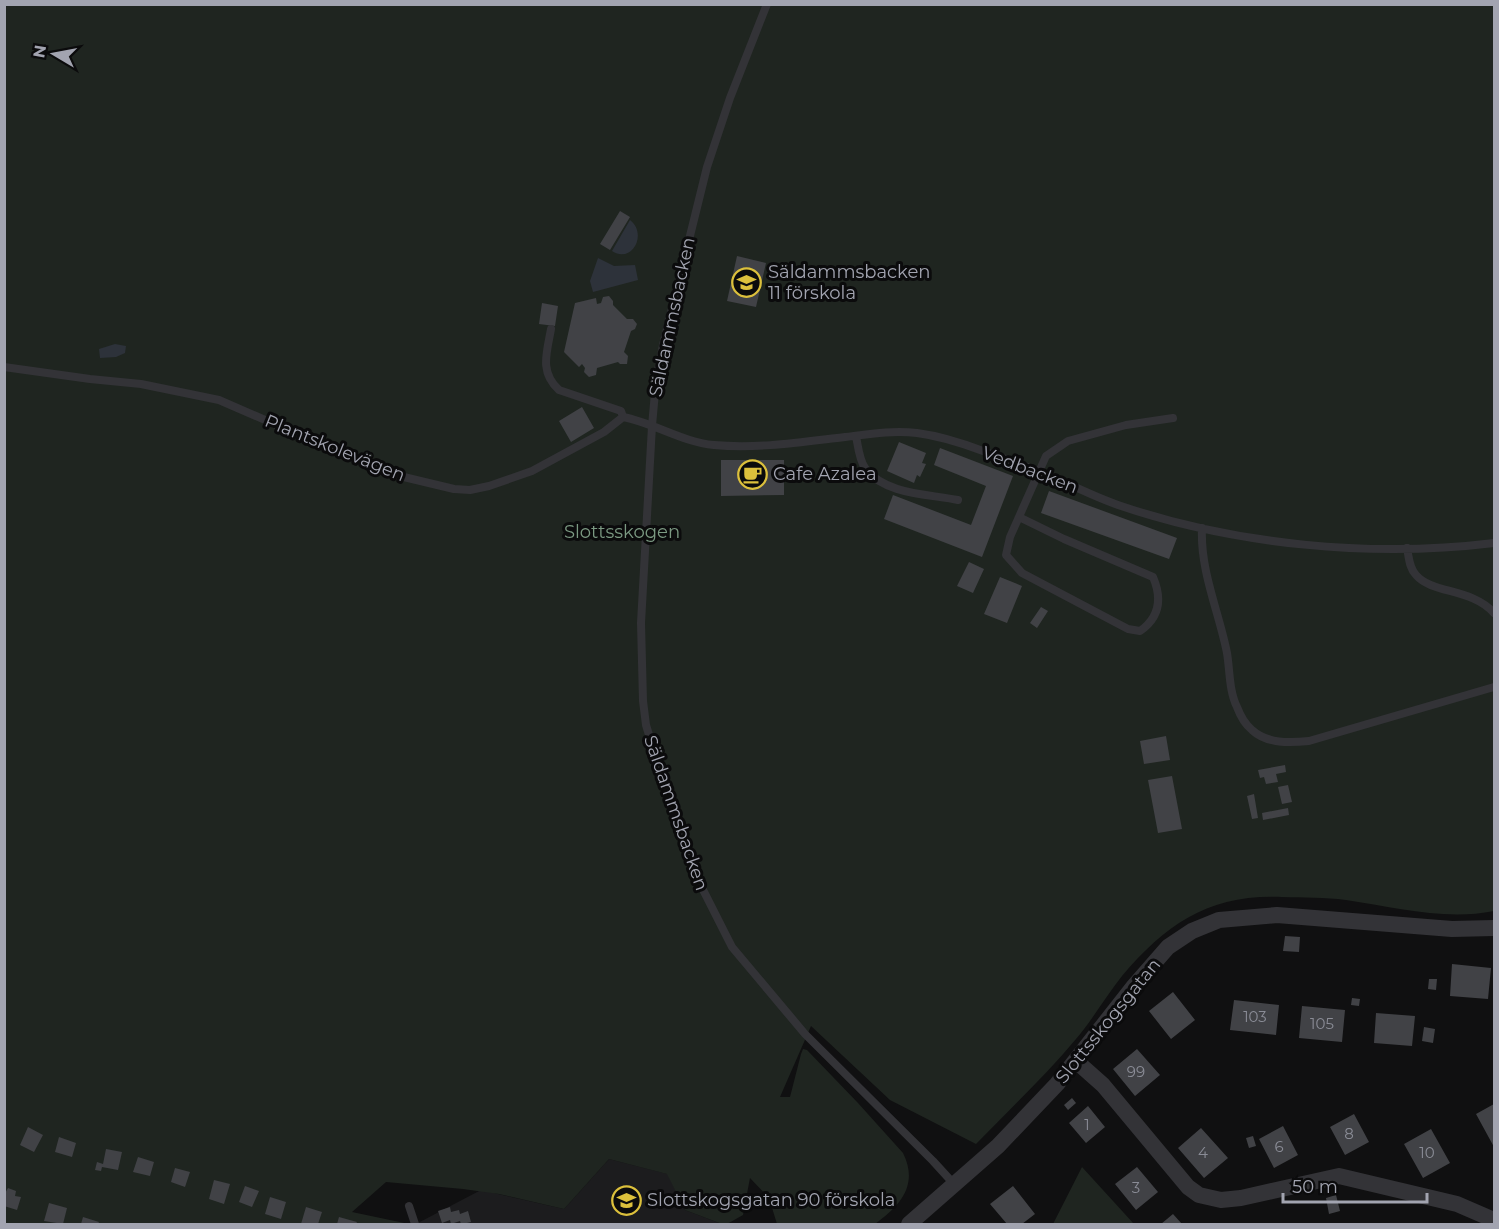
<svg xmlns="http://www.w3.org/2000/svg" width="1499" height="1229" font-family="Montserrat,sans-serif">
  <rect width="100%" height="100%" fill="#101011"/>
  <path fill="#1c1c1e" d="M609,1159L668,1174L685,1210L722,1224H416L481,1190L564,1209Z"/>
  <path fill="#1f2520" d="M5,5H1494V911C1445,921 1395,907 1346,900C1325,897 1303,898 1282,897C1210,894 1167,923 1122,976C1106,996 1093,1019 1076,1039C1045,1076 1010,1109 976,1144L890,1100L811,1026L780,1097H790L801,1054L803,1049L807,1050L858,1103L903,1153C919,1185 900,1206 875,1224H777L769,1198L750,1178L743,1215L727,1224H722L685,1210L667,1174L609,1159L564,1209L499,1194L463,1189L386,1182L352,1212L409,1224H5Z
    M1082,1167L1134,1224H1053Z"/>
  <path fill="#2d323a" d="M630,220C648,234 632,264 612,251Z
    M598,258L614,266L635,265L638,280L593,292L590,281Z
    M115,344L126,346L125,353L116,357L100,358L99,349Z"/>
  <path fill="#414246" d="M620,211L630,217L610,250L600,244Z
    M737,256L766,263L756,307L727,301Z
    M609,296L613,301V305L627,319H633L637,324L635,329L631,331L624,352L628,356L627,364H620L618,362L597,368L596,375L589,377L584,372L585,368L582,364L579,367L564,352L575,303L596,298L597,304L601,303L603,297Z
    M542,303L558,306L555,326L539,324Z
    M582,407L594,428L571,442L559,421Z
    M899,442L926,453L922,463L926,464L920,477L917,475L914,483L887,471Z
    M940,448L1013,476L982,557L884,519L893,495L971,525L986,486L934,465Z
    M721,460H784V495L721,496Z
    M1049,491L1177,538L1169,559L1041,513Z
    M969,562L984,569L973,593L957,586Z
    M1000,577L1022,586L1007,623L984,614Z
    M1041,607L1048,611L1037,628L1030,623Z
    M1166,736L1170,760L1144,764L1140,741Z
    M1285,765L1286,772L1276,774L1278,782L1266,784L1264,777L1260,778L1258,770Z
    M1172,776L1182,829L1158,833L1148,780Z
    M1288,785L1292,802L1282,804L1278,787Z
    M1254,794L1258,818L1252,819L1247,796Z
    M1288,808L1289,815L1263,820L1262,813Z
    M1285,936L1300,937L1299,952L1283,951Z
    M1452,964L1491,968L1488,999L1450,996Z
    M1429,979H1437L1436,990L1428,989Z
    M1173,992L1195,1020L1171,1039L1149,1011Z
    M1352,998L1360,999L1359,1006L1351,1005Z
    M1234,1000L1279,1005L1276,1035L1230,1030Z
    M1302,1006L1345,1010L1342,1042L1299,1038Z
    M1376,1013L1415,1016L1412,1046L1374,1043Z
    M1424,1027L1435,1029L1433,1043L1422,1041Z
    M1137,1049L1160,1075L1135,1096L1113,1069Z
    M1072,1098L1076,1103L1068,1110L1064,1105Z
    M1494,1104V1147L1476,1114Z
    M1088,1106L1105,1127L1086,1143L1069,1123Z
    M1354,1114L1369,1142L1345,1155L1330,1127Z
    M1283,1126L1298,1155L1274,1168L1259,1139Z
    M28,1127L43,1135L34,1152L20,1145Z
    M1201,1128L1228,1158L1204,1178L1178,1148Z
    M1431,1129L1450,1163L1423,1178L1404,1144Z
    M1253,1136L1256,1146L1249,1148L1246,1138Z
    M59,1137L76,1143L72,1157L55,1152Z
    M106,1149L122,1152L118,1170L102,1167L101,1171L95,1170L97,1162L103,1164Z
    M138,1157L154,1162L150,1176L133,1172Z
    M1137,1167L1158,1192L1136,1210L1115,1184Z
    M175,1168L190,1172L185,1187L171,1182Z
    M214,1180L230,1184L224,1204L209,1199Z
    M245,1186L259,1191L252,1207L239,1202Z
    M1013,1186L1035,1214L1022,1224H1007L990,1204Z
    M8,1188L16,1191L15,1196L21,1197L17,1210L4,1206V1195Z
    M1336,1195L1340,1211L1329,1214L1326,1198Z
    M270,1197L286,1202L281,1219L265,1214Z
    M49,1203L67,1208L63,1224L44,1221Z
    M306,1207L322,1212L318,1224H301Z
    M450,1207L451,1212L459,1210L460,1214L468,1211L471,1222L463,1224H461L460,1221L451,1224L450,1220L442,1223L438,1211Z
    M1173,1214L1182,1224H1161Z
    M83,1217L99,1222L98,1224H81Z
    M339,1217L357,1222L356,1224H337Z"/>
  <g fill="none" stroke-linecap="round" stroke-linejoin="round">
    <path stroke="#333337" stroke-width="8" d="M767,4L730,98L707,167L663,345L656,381L652,426L641,623L643,701L646,725L668,797L694,872L732,947L805,1034L933,1161L954,1184
      M551,329C547,352 539,372 559,390L621,411L623,417
      M4,367L90,379L141,384L219,400L387,473L454,489L470,490L489,486L532,471L604,432L623,417C654,423 682,442 714,445C758,449 802,442 845,437C869,434 893,430 917,433C940,436 962,443 983,451C1003,458 1023,465 1043,473C1068,483 1092,496 1118,505C1235,545 1372,558 1494,543
      M856,436C858,446 859,459 865,468C885,495 929,494 958,500
      M1019,517L1064,539L1153,577C1162,598 1160,617 1140,631L1128,629L1022,573L1006,555L1010,537L1046,456L1068,441L1126,425L1173,418
      M1202,528C1200,571 1219,612 1227,653C1230,671 1229,691 1237,707C1240,715 1246,725 1252,730C1267,744 1290,743 1309,741L1494,687
      M1407,548C1409,557 1409,568 1416,575C1432,594 1472,588 1494,613
      M409,1206L415,1224"/>
    <path stroke="#333337" stroke-width="16" d="M1076,1061L1103,1085L1188,1187L1199,1195L1221,1200L1241,1198L1339,1176L1457,1204L1494,1220
      M909,1224L998,1146L1057,1084L1134,986L1168,947L1192,931L1219,920L1277,915L1452,929L1494,928"/>
  </g>
  <defs>
    <symbol id="school-ring" viewBox="-11 -11 22 22"><circle r="9.5" fill="#0b0b0c" stroke="#dcc03c" stroke-width="1.5"/><path d="M0-5L7-2L0 1L-7-2ZM-4 1L0 2.5L4 1V4Q0 6-4 4Z" fill="#dcc03c"/></symbol>
    <symbol id="cafe-ring" viewBox="-11 -11 22 22"><circle r="9.5" fill="#0b0b0c" stroke="#dcc03c" stroke-width="1.5"/><path d="M-5.5-4.5H6V0H3Q3 3.5 0 3.5H-2.5Q-5.5 3.5-5.5 0ZM3-3.2v2h1.7v-2ZM-6 4.5H4V6H-6Z" fill="#dcc03c"/></symbol>
  </defs>
  <g fill-rule="evenodd">
    <use href="#school-ring" x="730" y="266" width="33" height="33"/>
    <use href="#cafe-ring" x="736" y="458" width="33" height="33"/>
    <use href="#school-ring" x="610" y="1184" width="33" height="33"/>
  </g>
  <g text-anchor="middle" stroke-width="6" stroke-linejoin="round" paint-order="stroke">
    <g font-size="15" fill="#8a8c96">
      <text x="1255" y="1022">103</text>
      <text x="1322" y="1029">105</text>
      <text x="1136" y="1077">99</text>
      <text x="1087" y="1130">1</text>
      <text x="1349" y="1139">8</text>
      <text x="1279" y="1152">6</text>
      <text x="1203" y="1158">4</text>
      <text x="1427" y="1158">10</text>
      <text x="1136" y="1193">3</text>
    </g>
    <g font-size="18" fill="#a2a4b0" stroke="#0b0b0c" text-anchor="start">
      <text x="768" y="278">Säldammsbacken<tspan x="768" dy="21">11 förskola</tspan></text>
      <text x="773" y="480">Cafe Azalea</text>
      <text x="647" y="1206">Slottskogsgatan 90 förskola</text>
    </g>
    <g font-size="18" fill="#a2a4b0" stroke="#0b0b0c">
      <text transform="translate(672 317) rotate(-78)" y="6">Säldammsbacken</text>
      <text transform="translate(335 448) rotate(22)" y="6">Plantskolevägen</text>
      <text transform="translate(1030 470) rotate(21)" y="6">Vedbacken</text>
      <text transform="translate(676 813) rotate(71)" y="6">Säldammsbacken</text>
      <text transform="translate(1108 1021) rotate(-51)" y="6">Slottsskogsgatan</text>
    </g>
    <g font-size="18" fill="#7b9982" stroke="#0b0b0c">
      <text x="622" y="538">Slottsskogen</text>
    </g>
  </g>
  <rect width="1499" height="1229" fill="none" stroke="#a2a4b0" stroke-width="12"/>
  <g transform="translate(54 54) rotate(280)" stroke="#0b0b0c" stroke-width="4.5" paint-order="stroke">
  <path d="M0-4.5L10 22L0 15L-10 22Z" fill="#a2a4b0"/>
  <text y="-9" font-size="16" font-weight="bold" text-anchor="middle" fill="#a2a4b0">N</text>
  </g>
  <path d="M1283 1193v9h144v-9" fill="none" stroke="#a2a4b0" stroke-width="3"/>
  <text x="1292" y="1193" font-size="18" fill="#a2a4b0" stroke="#0b0b0c" stroke-width="4.5" paint-order="stroke">50 m</text>
</svg>
